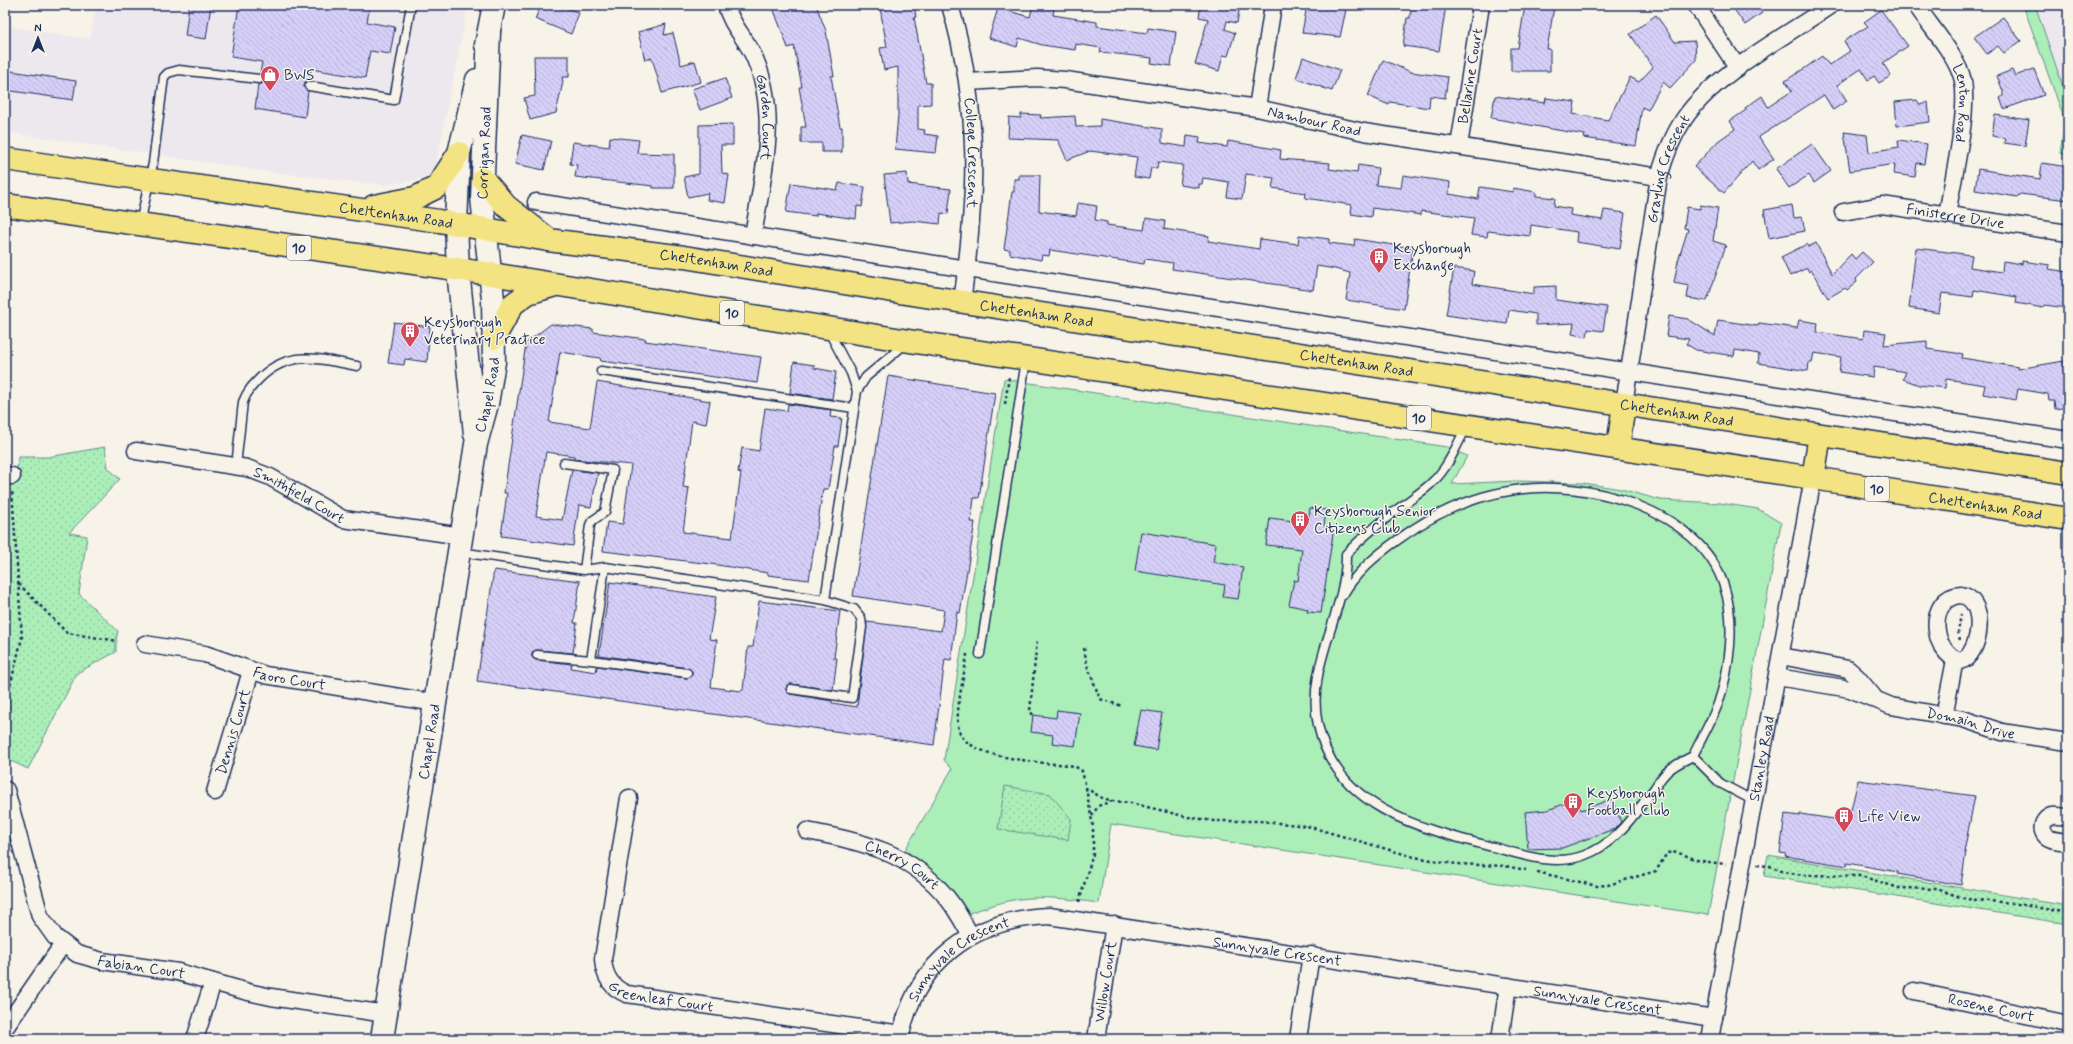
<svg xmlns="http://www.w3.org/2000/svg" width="2073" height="1044" font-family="Mynerve,sans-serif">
  <defs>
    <pattern id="park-dots" width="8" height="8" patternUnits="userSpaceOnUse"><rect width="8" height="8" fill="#abeeb8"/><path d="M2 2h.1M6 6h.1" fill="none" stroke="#93cca1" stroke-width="1.8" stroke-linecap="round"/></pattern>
    <pattern id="building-back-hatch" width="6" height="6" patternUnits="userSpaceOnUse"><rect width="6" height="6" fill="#d6cff8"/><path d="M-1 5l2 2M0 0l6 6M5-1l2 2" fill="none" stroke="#b7b2d7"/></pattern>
  </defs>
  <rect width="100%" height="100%" fill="#f7f3e8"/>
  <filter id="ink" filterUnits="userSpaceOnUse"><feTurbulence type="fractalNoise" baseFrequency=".025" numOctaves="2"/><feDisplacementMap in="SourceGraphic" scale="8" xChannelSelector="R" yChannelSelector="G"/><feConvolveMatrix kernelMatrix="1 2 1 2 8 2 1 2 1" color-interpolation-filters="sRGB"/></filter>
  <g filter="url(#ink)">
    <path fill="#ede8ed" d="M96,5H468L436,165L428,178L384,185L270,172L5,132V26L90,39Z
      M2023,5H2068V155L2060,153L2065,121Z"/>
    <path fill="#abeeb8" stroke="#638e8b" d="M2023,5H2035L2068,101V155L2060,153L2065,121Z
      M1004,379L1447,447L1467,456L1452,484L1516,481L1583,483L1621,489L1660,500L1720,503L1758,509L1781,523L1708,915L1111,824L1099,903C1068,899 1036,894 1004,902C993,905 981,909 969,913L944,880L905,850L952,769L944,760Z"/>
    <path fill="url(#park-dots)" stroke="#638e8b" d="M105,447L108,468L120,479L69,533L87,536L79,594L118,631L116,640V652L77,673L28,769L13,762L5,761V482L16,483L18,457H48Z
      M1005,786L1050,794L1071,819L1068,840L998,829Z
      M1768,855L2068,906V924L1764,876Z"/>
    <path fill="url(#building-back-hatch)" stroke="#1b2f5e" d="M189,5H211L206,39L185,36Z
      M239,5H370L367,22L395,27L390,54L370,51L365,78L311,69L309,81L305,82L304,86L308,91L305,117L255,109L258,84H262L264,80V76L260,74L262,62L231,57Z
      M541,5H560L579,13L571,34L535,19Z
      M772,5H816L826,31L834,76H831L840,127H842V152H822V143H801V127H806L799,87H802L794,46L788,48Z
      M895,5H914L916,17H914L926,83H931V104L918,105V129L925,130L924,134L938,136L936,153L895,149L898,115V67L884,70L880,48L887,47L880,8Z
      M1033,5L1054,9L1053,15L1097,22V26L1147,33L1148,28L1176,32L1171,66L1151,63L1152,58L1100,52L1101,48L1076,44L1075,50L1042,45L1019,38L1017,47L989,38L998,8L1030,17Z
      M1201,5H1240L1237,23L1227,21L1225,29L1235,33L1228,56L1223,55L1219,71L1195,64L1208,19L1199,17Z
      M1307,5H1347L1340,37L1302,33Z
      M1411,5H1446L1439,51L1403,46L1407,18H1410Z
      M1525,5L1554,7L1547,49H1550V71H1511V48H1518Z
      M1731,5H1756L1762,13L1745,25Z
      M1881,10L1908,46L1883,63L1891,76L1879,83L1874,76L1868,80L1861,69L1837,85L1847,101L1833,110L1824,95L1759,137L1774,159L1758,170L1752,161L1724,193L1694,167L1718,141L1735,129L1730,121L1746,110L1745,108L1762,96L1768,107L1792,91L1785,81L1805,68L1822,56L1829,65L1850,51L1844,41L1868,26L1864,22Z
      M1656,15L1675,42L1695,41L1696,60L1670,88L1663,82L1648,110L1642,107L1636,146L1584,138L1585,135L1491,118L1495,96L1545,103L1546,98L1575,102L1573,114L1608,120L1630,77L1639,82L1653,67L1630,34Z
      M2003,17L2021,41L2004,53L1998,46L1987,54L1974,37Z
      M666,24L664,35L673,33L681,65L695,61L701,82L662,93L652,58L645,60L638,32Z
      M534,56H569V77H562L563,82L556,113L530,120L524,98L535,96Z
      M1303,57L1340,70L1332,91L1296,78Z
      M1383,60L1411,72L1448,77L1445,98L1430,96L1429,108L1390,102L1389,105L1368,96Z
      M2034,69L2044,95L2004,109L2000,98L2003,96V91L1997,76L2012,70L2015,76Z
      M5,70L76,81L73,100L5,90Z
      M725,78L732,98L700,110L692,89Z
      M1917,100L1920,105L1928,102L1930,122L1897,126L1895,102Z
      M1021,114L1041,115L1040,118L1075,116L1076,127L1100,126V119L1162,129V143L1186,147L1187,135L1200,137L1199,143L1227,147L1228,141L1281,150L1280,159L1330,163L1329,169L1357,173L1358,165L1378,168L1376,185L1401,188L1403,175L1450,182L1449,194L1478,199L1480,187L1513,192V188L1536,192V196L1555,198L1554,206L1571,209L1570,215L1602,220L1604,210L1625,213L1620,249L1576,242L1577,232L1531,225L1530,236L1488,231L1487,237L1471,235L1474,218L1421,211V215L1372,208L1371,217L1351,214L1352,205L1305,198L1306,193L1272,188L1274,178L1246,174L1242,199L1227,197L1229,182L1203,178L1202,184H1199V188L1180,185L1183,165L1158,162L1157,169L1151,168L1149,179L1134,177L1137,157L1090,151L1067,160L1058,140L1008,138L1009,117L1021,118Z
      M1995,115L2029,120L2025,146L2004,143L2005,138L1992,136Z
      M733,124V145H721L722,173L729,175L725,203L707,200L708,193L688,197L684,177L699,174V125Z
      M1844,132L1867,135L1869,152L1899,147L1898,140L1927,144L1924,164L1917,163L1915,177L1894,174L1895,164L1850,171Z
      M522,135L551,141L544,170L515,164Z
      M610,137L639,140L637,153L674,154V188H653V186L575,177L577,165L570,164L573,142L609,147Z
      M1812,144L1831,171L1814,183L1809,175L1789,188L1776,169Z
      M2042,163L2068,167V200L2020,194L2017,197L1975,190L1978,169L2040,179Z
      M907,173L908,184L951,189L948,214L941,213L940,224L913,221L890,223L884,175Z
      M1019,175H1040L1039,211L1076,216L1078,203L1097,206L1095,220L1107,222V225L1144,230L1146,218L1165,221L1164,229L1209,236L1208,241L1259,249L1260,239L1298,244L1299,235L1329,239V243L1354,246L1355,239L1413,248L1404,309L1346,300L1350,273L1335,269L1317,266L1313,290L1172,269L1173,263L1145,259L1144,264L1050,250L1049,256L1042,255L1041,260L1010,254V250L1004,249L1012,192H1014V179H1019Z
      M791,183L837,190L839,183L865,187L862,207L857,206L856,219L816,213V216L786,212Z
      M1700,205L1718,208L1713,241L1726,245L1707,301L1687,298L1689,286L1674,283L1678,261L1688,229L1684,228L1687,207L1700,209Z
      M1792,205L1794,218L1802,217L1805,231L1769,238L1764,210Z
      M1816,243L1832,274L1851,254L1855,259L1862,252L1873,262L1856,279L1857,282L1847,290L1845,288L1828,298L1811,270L1809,272L1807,268L1790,276L1781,257L1807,244L1808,247Z
      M1916,248L1972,255L1970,267L2002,272L2003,261L2022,264V261L2050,265L2049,269L2068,272V308L2044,305L2043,308L2016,303L2017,297L1974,290L1973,297L1942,293L1939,313L1909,308Z
      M1454,268L1474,271L1472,284L1534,294V287L1556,286V300L1607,307L1603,331L1588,329L1587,337L1572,334L1574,323L1536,325V314L1509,310L1507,324L1446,315Z
      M1669,316L1688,319L1715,336L1718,320L1758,326L1759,323L1797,328L1799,320L1818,323L1817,332L1863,339L1864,330L1886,333L1884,345L1927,341V349L1963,354L1962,358L2018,367V369L2064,361L2068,387V407L2055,409L2054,401H2049L2048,394L2018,389L2016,400L1983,394L1985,385L1946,379L1945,388L1919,385L1903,379L1906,372L1874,367L1873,377L1839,372L1841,357L1814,353L1812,362H1809L1808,371L1758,363L1759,354L1735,350L1734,356L1696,350L1686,344L1689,339L1666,336Z
      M394,322L430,327L427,362L405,359L404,365L388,363Z
      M551,324L593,329V332L646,339L645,341L761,357L757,383L601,361L600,358L560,352L549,422L590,428L597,382L710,401L706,424L692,421L683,487L689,488L683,532L732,538L741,473L738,472L742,448L759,451L765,408L787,411L788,404L831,410L830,417L842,418L838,446H835L828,489H823L809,580L768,575V573L711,564L603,551L607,522L623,524L631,465L574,459V456L546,452L536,516L562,520L572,470L598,473L591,507L579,505L573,546L501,536L507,493H504L526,343Z
      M794,362L814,365V368L836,372L832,399L790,393Z
      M888,376L995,393L979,498H974L971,522H975L960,613L957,612L951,660L945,659L934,745L477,681L494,570L580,581L574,623H577L573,653L537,650L532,652V657L536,660L572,664L571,668L596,672L597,666L686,678L692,674V671L688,668L599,655L610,582L716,597L709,639L717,640L711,687L741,691L743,690L748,647H753L759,601L840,611L834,658H837L833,690L791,684L787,685L786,691L790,694L832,701V703L857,707L867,622L941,631L944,610L853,596Z
      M1310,508L1326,510L1324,526L1334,527L1321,613L1307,612L1308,609L1289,605L1294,580L1298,581L1302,549L1266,545L1270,518L1308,523Z
      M1141,532L1216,544L1213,562L1243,567L1238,599L1223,597L1225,585L1135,571Z
      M1057,710L1080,713L1075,746L1052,743L1053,735L1031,732L1033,715L1056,718Z
      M1141,710L1162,713L1156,750L1134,746Z
      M1858,780L1975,796L1964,852H1966L1961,885L1897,874L1898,872L1847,863V866L1785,856L1786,854L1780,853L1785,814L1800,816V814L1841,820L1848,811L1851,810Z
      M1612,799L1621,822L1614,829L1562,848L1528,849L1525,812L1547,810L1576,800L1581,810Z"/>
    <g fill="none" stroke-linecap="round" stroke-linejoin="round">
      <defs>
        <path id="lane" d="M309,86L394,100L411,5
          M140,224L153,163L164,77L168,73L179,70L259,79
          M828,330L851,373L857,391
          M601,371L854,408
          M1467,427C1458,441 1453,457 1443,470C1433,485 1416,495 1402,506C1382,521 1363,536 1346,554C1347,612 1305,666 1318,725C1336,809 1422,829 1493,847C1523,855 1555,867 1585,855C1617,843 1634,814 1654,789C1658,783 1662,776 1668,771C1674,765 1685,760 1693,756L1720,783L1754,801
          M564,463L613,470L605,512L592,521L590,525L584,570
          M236,466L243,402C247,391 253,385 261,377C291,349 321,359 357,366
          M460,552L584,570L605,567L825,600L854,609L861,618L862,627L852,698L791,689
          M605,567L591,660L687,673
          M1343,595C1355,573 1379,553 1399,539C1433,514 1473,496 1515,490C1586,479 1700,509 1724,586C1736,622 1730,669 1718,704C1711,722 1701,739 1693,756
          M825,600L857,391L866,377L905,344
          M980,654L1026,360
          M537,655L591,660"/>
        <g id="street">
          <path id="s1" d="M726,5C731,26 747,39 755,59C780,116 762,178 753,236"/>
          <path id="s2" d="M950,5C981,111 977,194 962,302"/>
          <path d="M1696,5L1738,68"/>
          <path id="s3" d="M1916,5C1931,27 1951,49 1961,74C1972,102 1952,182 1947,215"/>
          <path id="s4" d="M968,82L1037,78L1065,80L1257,108L1364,132L1659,177"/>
          <path d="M1257,108L1273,5"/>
          <path id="s5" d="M1459,146L1481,5"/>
          <path d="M536,202L2068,440"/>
          <path id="s6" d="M1843,212L1882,205L2068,233"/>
          <path id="s7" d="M1624,404L1659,177C1665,156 1672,137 1684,119C1713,75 1787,35 1831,5"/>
          <path id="s8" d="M136,451L247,468L270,477L343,519L462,536"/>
          <path d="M5,475L12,476"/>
          <path d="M1961,595C1989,600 1980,657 1960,661C1931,653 1926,597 1961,595Z"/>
          <path id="s9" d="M145,644L205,654L265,675L436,703"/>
          <path d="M1781,656L1848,669L1857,677L1873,696"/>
          <path id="s10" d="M1777,677L1850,689L1891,706L1963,719L2002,732L2068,742"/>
          <path d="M1944,716L1955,660"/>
          <path id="s11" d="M6,790L40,916L55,937L77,954L102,961L178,972L248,992L271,997L386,1014"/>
          <path id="s12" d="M215,792L251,671"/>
          <path id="s13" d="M629,798L603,959C604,976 611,988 627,994L901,1034"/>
          <path d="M2068,817C2063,817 2057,815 2052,816C2041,819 2039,833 2049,838C2054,841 2062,841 2068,842"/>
          <path id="s14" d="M807,831C863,842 911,852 948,899C957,910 964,924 971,936"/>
          <path id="s15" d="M1914,991L2068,1024"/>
          <path d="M5,1028L63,944"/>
          <path d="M195,1039L213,982"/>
          <path id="s16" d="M900,1039C915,962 973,919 1049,916L1714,1018"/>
          <path id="s17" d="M1096,1039L1114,925"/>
          <path d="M1298,1039L1311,955"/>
          <path d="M1500,1039L1508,986"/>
          <path id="s18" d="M1710,1039L1813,478"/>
        </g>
        <g id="secondary">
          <path d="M486,45L494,5"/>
          <path d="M475,434L458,270L456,224L459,153L477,80"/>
          <path id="s19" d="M382,1039L476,444L487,404L494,362L493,299L482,198L489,32"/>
        </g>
        <g id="primary">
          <path id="s20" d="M5,159L439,221L548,240L684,257L899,292L2068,473"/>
          <path d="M483,179L506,206L548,239"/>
          <path id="s21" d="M5,205L491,274L909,341L1813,478L2068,519"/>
          <path d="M374,206L415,198L437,187L459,153"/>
          <path d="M494,338L513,304L528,293L552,286"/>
          <path d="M1618,448L1624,404"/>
          <path d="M1813,478L1820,435"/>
        </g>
      </defs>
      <use href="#lane" stroke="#1b2f5e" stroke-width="11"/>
      <use href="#street" stroke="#1b2f5e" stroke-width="19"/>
      <use href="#secondary" stroke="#1b2f5e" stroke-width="25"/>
      <use href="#primary" stroke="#1b2f5e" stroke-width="25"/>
      <path stroke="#1b2f5e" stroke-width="2.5" stroke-dasharray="3 3" stroke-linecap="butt" d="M1005,404L1009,377
        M19,584L67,633L118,641
        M1960,640L1958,632L1961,614
        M1084,648L1087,665L1100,699L1122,706
        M967,654C965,673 954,714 959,730C965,755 1022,760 1044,763C1056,765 1072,762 1082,771L1086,788L1102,798L1113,801L1131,803L1188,817L1214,821H1260L1307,826L1414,857L1456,864L1505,866L1526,870
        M1033,715L1030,711L1037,640
        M5,763L9,690L22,638L12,491
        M1092,816L1098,806L1112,801
        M1757,865L1770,866L1784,872L1803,875L1861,876L1899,888L1937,889L1966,899L2012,903L2068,913
        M1537,872L1597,886L1608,885L1656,871L1667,853C1679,851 1686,856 1697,860C1707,862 1716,863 1726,864
        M1079,902L1093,854V827L1086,788"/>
      <use href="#lane" stroke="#f7f3e8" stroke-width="8"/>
      <use href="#street" stroke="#f7f3e8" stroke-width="16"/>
      <use href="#secondary" stroke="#f7f3e8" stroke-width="22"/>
      <use href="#primary" stroke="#f4e382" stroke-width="22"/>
    </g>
  </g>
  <defs>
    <symbol id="shop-pin" viewBox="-11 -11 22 30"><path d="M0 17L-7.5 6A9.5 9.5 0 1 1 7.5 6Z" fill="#d1495b" stroke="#f7f3e8"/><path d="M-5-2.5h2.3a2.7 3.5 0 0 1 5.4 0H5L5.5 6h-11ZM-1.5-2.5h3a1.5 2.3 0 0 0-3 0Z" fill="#fff"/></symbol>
    <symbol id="building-pin" viewBox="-11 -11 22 30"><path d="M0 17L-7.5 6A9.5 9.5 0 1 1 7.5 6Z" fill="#d1495b" stroke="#f7f3e8"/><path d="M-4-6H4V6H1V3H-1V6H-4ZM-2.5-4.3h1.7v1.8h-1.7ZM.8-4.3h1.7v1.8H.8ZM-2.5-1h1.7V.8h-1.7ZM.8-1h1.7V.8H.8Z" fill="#fff"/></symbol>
  </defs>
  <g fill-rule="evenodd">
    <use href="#shop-pin" x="259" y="64" width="22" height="30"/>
    <use href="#building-pin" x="1368" y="246" width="22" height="30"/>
    <use href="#building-pin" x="399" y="320" width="22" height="30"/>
    <use href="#building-pin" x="1289" y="509" width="22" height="30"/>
    <use href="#building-pin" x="1562" y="791" width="22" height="30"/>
    <use href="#building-pin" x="1833" y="805" width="22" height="30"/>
  </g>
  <g text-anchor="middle" stroke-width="3" stroke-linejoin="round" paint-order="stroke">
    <g fill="#f7f3e8" stroke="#5d6a87" stroke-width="1">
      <rect x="287" y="236" width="24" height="24" rx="3"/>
      <rect x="720" y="301" width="24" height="24" rx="3"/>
      <rect x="1407" y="406" width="24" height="24" rx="3"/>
      <rect x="1865" y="477" width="24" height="24" rx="3"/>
    </g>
    <g font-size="14" font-weight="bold" fill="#1b2f5e">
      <text x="299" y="253">10</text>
      <text x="732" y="318">10</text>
      <text x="1419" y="423">10</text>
      <text x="1877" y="494">10</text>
    </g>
    <g font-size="15" fill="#1b2f5e" stroke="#f7f3e8" text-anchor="start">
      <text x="284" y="80">BWS</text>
      <text x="1393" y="253">Keysborough<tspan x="1393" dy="17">Exchange</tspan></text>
      <text x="424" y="327">Keysborough<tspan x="424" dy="17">Veterinary Practice</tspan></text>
      <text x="1314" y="516">Keysborough Senior<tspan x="1314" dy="17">Citizens Club</tspan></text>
      <text x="1587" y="798">Keysborough<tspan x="1587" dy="17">Football Club</tspan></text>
      <text x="1858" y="821">Life View</text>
    </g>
    <g font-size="15" fill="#1b2f5e" stroke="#f7f3e8">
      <text dy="5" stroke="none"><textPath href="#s5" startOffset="71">Bellarine Court</textPath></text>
      <text dy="5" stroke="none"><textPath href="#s3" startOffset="112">Lenton Road</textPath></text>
      <text dy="5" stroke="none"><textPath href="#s1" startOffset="121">Garden Court</textPath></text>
      <text dy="5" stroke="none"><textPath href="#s4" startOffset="350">Nambour Road</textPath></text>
      <text dy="5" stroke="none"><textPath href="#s2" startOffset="150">College Crescent</textPath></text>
      <text dy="5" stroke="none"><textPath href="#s19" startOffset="896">Corrigan Road</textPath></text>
      <text dy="5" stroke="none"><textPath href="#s7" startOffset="240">Grayling Crescent</textPath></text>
      <text dy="5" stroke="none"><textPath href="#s20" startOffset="395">Cheltenham Road</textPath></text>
      <text dy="5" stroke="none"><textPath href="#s6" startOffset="114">Finisterre Drive</textPath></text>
      <text dy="5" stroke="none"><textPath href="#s20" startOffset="719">Cheltenham Road</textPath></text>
      <text dy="5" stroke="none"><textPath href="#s20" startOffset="1043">Cheltenham Road</textPath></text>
      <text dy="5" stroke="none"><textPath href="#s20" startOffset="1367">Cheltenham Road</textPath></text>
      <text dy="5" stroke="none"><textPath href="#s19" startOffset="653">Chapel Road</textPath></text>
      <text dy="5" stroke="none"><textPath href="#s20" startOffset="1691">Cheltenham Road</textPath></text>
      <text dy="5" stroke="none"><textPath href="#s8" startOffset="171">Smithfield Court</textPath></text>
      <text dy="5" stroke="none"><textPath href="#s21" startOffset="2003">Cheltenham Road</textPath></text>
      <text dy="5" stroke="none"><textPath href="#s9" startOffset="149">Faoro Court</textPath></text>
      <text dy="5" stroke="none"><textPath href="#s10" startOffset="200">Domain Drive</textPath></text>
      <text dy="5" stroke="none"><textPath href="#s12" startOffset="63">Dennis Court</textPath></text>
      <text dy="5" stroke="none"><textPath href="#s19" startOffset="301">Chapel Road</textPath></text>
      <text dy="5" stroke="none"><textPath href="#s18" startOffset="285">Stanley Road</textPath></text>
      <text dy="5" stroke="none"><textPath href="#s14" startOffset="102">Cherry Court</textPath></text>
      <text dy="5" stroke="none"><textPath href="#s16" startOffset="441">Sunnyvale Crescent</textPath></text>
      <text dy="5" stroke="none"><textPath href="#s16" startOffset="105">Sunnyvale Crescent</textPath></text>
      <text dy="5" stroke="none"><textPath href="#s11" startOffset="250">Fabian Court</textPath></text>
      <text dy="5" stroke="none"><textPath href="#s17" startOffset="58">Willow Court</textPath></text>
      <text dy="5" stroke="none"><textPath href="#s13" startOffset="242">Greenleaf Court</textPath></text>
      <text dy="5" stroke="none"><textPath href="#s16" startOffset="765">Sunnyvale Crescent</textPath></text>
      <text dy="5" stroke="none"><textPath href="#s15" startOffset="79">Rosene Court</textPath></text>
    </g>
  </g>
  <rect width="2073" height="1044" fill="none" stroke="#f7f3e8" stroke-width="20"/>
  <rect x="10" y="10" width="2053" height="1024" fill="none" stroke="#1b2f5e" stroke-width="1.5" filter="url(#ink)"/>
  <g transform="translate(38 38)" stroke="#f7f3e8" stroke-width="3" paint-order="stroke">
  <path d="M0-3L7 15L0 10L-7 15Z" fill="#1b2f5e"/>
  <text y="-6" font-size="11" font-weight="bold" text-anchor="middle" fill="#1b2f5e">N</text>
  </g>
</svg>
